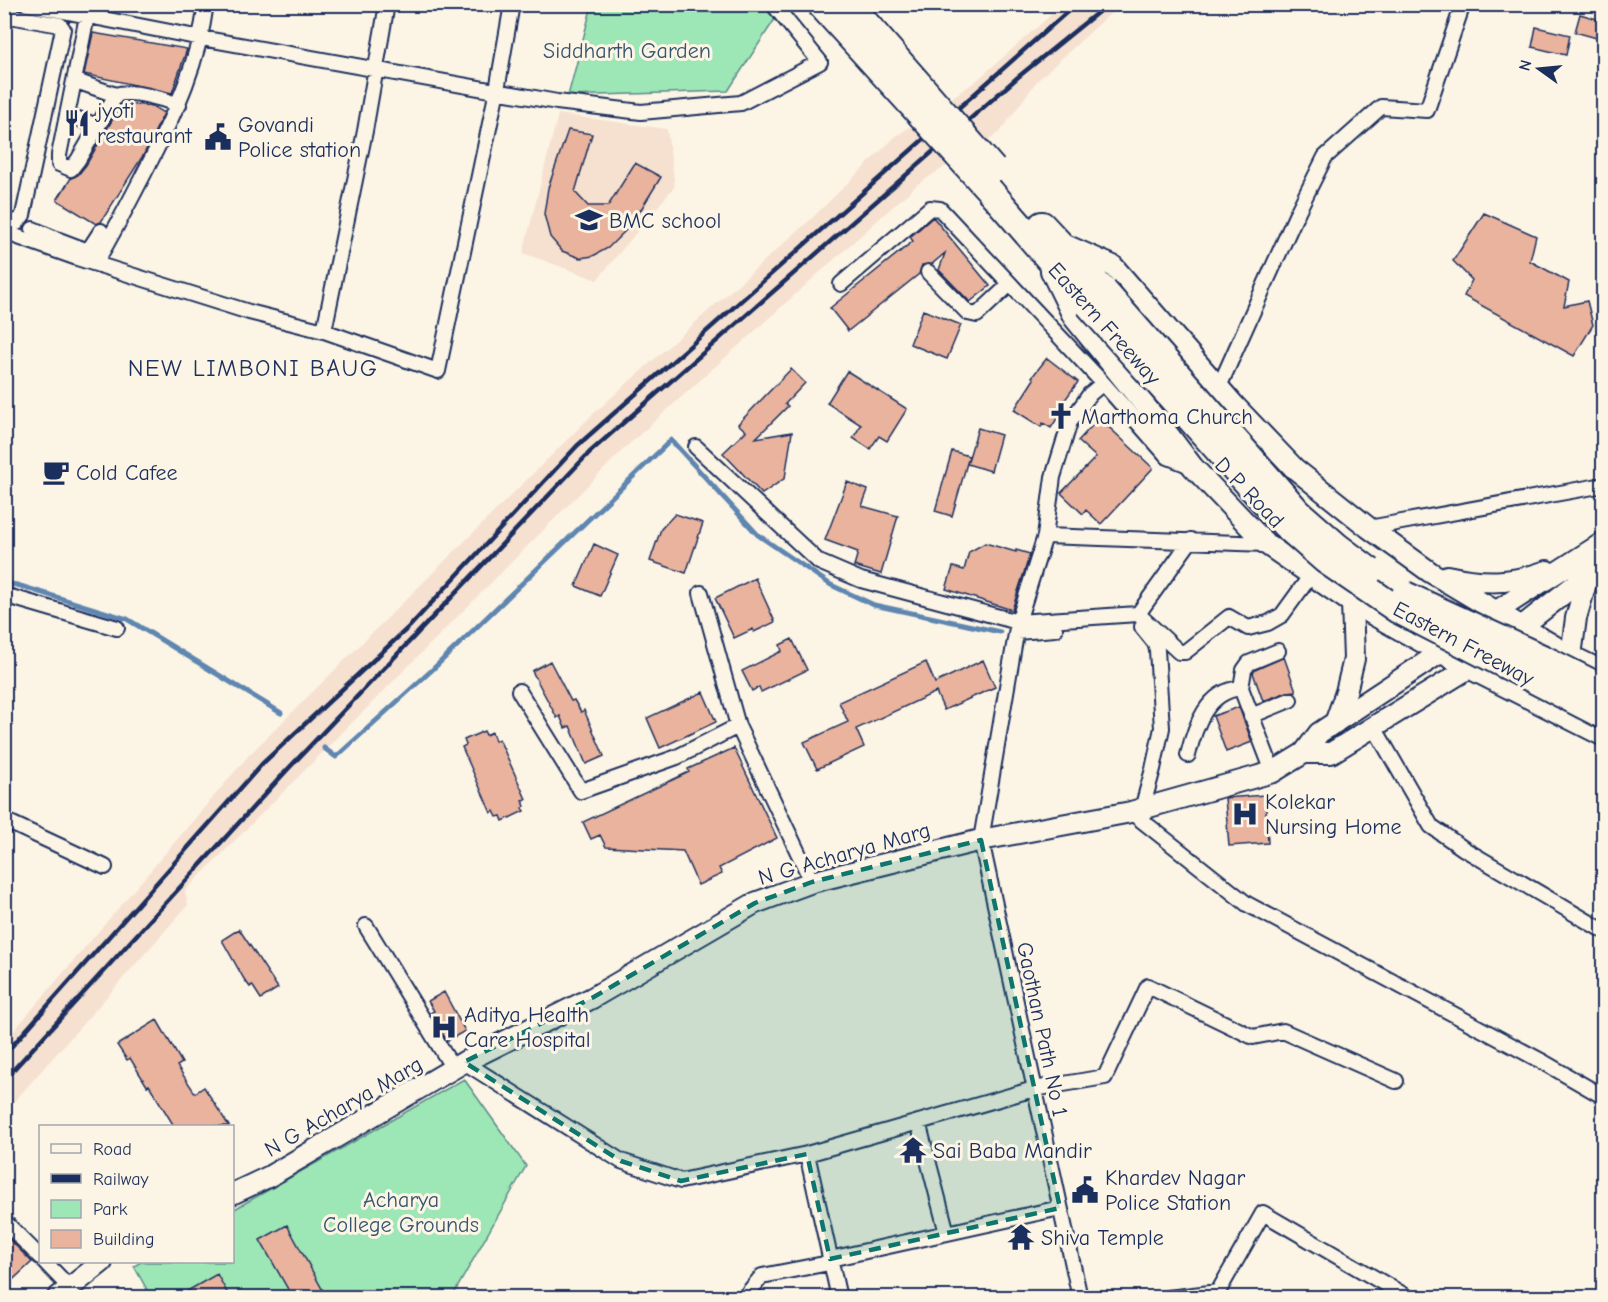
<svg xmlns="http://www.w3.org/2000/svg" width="1608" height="1302" font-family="'Comic Neue',sans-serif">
  <rect width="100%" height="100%" fill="#fcf5e5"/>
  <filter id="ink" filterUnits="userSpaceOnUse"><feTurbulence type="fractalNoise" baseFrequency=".0167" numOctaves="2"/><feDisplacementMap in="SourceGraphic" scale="12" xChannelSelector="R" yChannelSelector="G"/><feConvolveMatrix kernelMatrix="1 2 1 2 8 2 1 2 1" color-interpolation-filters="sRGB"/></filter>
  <g filter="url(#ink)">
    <path fill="#f6e1d0" d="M1062,5H1120L1037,81L1000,132L918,184L626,447L185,891L188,905L5,1112V1041L249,755L594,413L812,218L895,137L976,81Z
      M558,114L667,129L675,186L597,280L523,253Z"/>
    <path fill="#9de6b5" stroke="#5c8a8a" stroke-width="1.5" d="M592,5H762L775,19L728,91L568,96Z
      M464,1079L526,1166L452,1297H151L134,1266L141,1262H232L233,1210Z"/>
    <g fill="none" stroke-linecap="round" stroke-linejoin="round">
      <path stroke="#5e86b1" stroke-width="5" d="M4,583L17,585L127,619L281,713
        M324,748L336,757L432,670L671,440L758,535L831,585L874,605L1000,632"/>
    </g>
    <path fill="#e9b39e" stroke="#1b2f5e" stroke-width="1.5" d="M1580,14L1604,21V40L1575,32Z
      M1536,27L1570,35L1566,55L1532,47Z
      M93,33L187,49L172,93L84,74Z
      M122,103L152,106L164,113L144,154L101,222L96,224L57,200L71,178L78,175L86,165Z
      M568,130L592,134L575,192L588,206H608L635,163L661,177L632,224L608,248L593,256L580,258L562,251L550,237L544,214L548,188Z
      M1484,213L1536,236L1530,261L1569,282L1564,306L1587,301L1593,325L1574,356L1464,296L1472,280L1453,261Z
      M933,217L990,286L970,302L939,270L945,253L932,264L922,265L919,274L848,331L830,308L913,241L910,237Z
      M923,310L961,325L947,359L910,344Z
      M1047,358L1078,382L1056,412L1060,414L1051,428L1043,423L1041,427L1014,410L1034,379L1032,377Z
      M791,369L805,383L785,404L788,406L756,438L792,432L785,478L762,494L723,453L746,431L738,424Z
      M847,371L907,409L887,441L879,436L870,449L853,438L861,425L827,403Z
      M1099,418L1153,468L1101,524L1086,510L1083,514L1061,493L1096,457L1078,441Z
      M978,428L1001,435L991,471L967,464Z
      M952,451L969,456L952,516L935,511Z
      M847,482L868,490L862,506L898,516L881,574L854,566L858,552L825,540Z
      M675,514L703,523L686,573L650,561L661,529Z
      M985,543L1016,552V550L1030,554L1012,610L946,589L953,567L964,570L969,552Z
      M594,544L618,555L600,596L576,586Z
      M755,578L775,622L754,632L753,629L734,638L715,598Z
      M792,639L807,670L761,692L759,687L752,691L742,671L782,651L780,645Z
      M1284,657L1296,691L1287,692L1263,701L1253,673L1255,670Z
      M983,660L995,687L944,710L936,692L856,729L864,747L817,769L804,742L848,722L839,702L926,662L935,683Z
      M550,661L571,701L574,700L581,712L584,710L604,756L586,764L570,726L565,728L560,716L557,718L532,671Z
      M703,692L716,722L660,748L647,718Z
      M1239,707L1252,742L1226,752L1213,716Z
      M484,731L486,735L492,732L495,741L499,739L526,799L522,800L525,806L522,808L524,811L503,821L501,816L497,817L494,811L491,813L462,747L466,745L464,740Z
      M734,748L777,838L719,868L722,874L698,885L683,851L606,847L600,835L591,839L583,822L689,772L688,769Z
      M1265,795L1268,843L1229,846L1225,798Z
      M239,929L278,988L261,999L252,985L250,987L244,979L222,940Z
      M444,992L465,1031L447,1041L430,1013L434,1011L428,1001Z
      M157,1020L182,1063L177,1066L195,1093L204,1087L229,1126H174L149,1085L147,1086L130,1058L127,1060L117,1045Z
      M287,1225L327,1298H293L260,1240Z
      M4,1234L32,1262L4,1288Z
      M217,1274L230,1298H175Z"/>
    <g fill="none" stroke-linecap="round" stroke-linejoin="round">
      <defs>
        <path id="minor" d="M27,4L201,38L557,102L641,112L741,103L820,62L773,4
          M4,15L60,25L63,29L23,215L17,223L4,219
          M87,16L75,76L76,81L116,95
          M75,76L59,155V164L71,169L78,160L116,95C131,89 164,99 179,105
          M67,115L98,126
          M33,229L51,237L48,244
          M4,232L77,258L249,312L324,331L438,371L497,90L512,4
          M51,237L88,251L101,231
          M96,262C116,229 133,195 151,160C177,108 198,64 206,4
          M928,272L968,313L977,315L1009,285
          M841,284L930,208L940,209L1103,383
          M324,331L365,131L387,4
          M1219,387L1298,211L1325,157L1381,107L1427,110L1463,4
          M696,447L819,562L861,580L1018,622L1138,614L1179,652H1185L1229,617L1248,628L1268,623L1282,615L1311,575
          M1369,528L1604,485
          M1045,536L1053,477L1070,422L1090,394L1103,383L1168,457L1193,467
          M701,593L738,726L812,882
          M4,595L117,628
          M1138,614L1191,540
          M1017,632L1055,629
          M519,691L581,791L677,757L738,726
          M1251,716L1290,700
          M1374,727L1431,826L1464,849L1604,931
          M1188,755C1195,726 1207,691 1241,688
          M1273,772L1241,688L1244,670L1249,663L1278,651
          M1142,809L1153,769L1162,728L1157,650L1155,643L1142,627
          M1131,812L1247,904L1545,1063L1604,1097
          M4,820L105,867
          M366,926L454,1070
          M464,1062L621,1161L681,1181L807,1154L1034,1089L1105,1077L1148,986L1253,1037L1283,1031L1396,1081
          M918,1122L947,1233
          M807,1154L839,1298
          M4,1221L40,1257
          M45,1262L69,1287
          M744,1298L762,1276L824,1264L830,1259L1060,1208
          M1080,1298L981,840L1018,622L1045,536L1266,544
          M1168,1298L1218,1292
          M1219,1298L1218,1292L1263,1213L1409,1298"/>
        <path id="secondary" d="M1063,244L1113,266L1234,405L1294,468L1369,528L1430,572L1571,656L1604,672
          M1051,271L1074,318L1168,434L1193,467L1266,544L1352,603L1469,668L1604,736
          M1447,576C1484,584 1511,584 1547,571
          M1489,616L1604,542
          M1571,656L1576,618L1589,573
          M1335,723L1346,692L1354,659L1352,603
          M1304,753L1319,733L1449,647
          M232,1194L268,1177L464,1062L592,998L755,903L812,882L981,840L1131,812L1273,772L1304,753H1331L1469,668L1604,562
          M57,1298L102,1262"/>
        <path id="motorway" d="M991,192L1088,304
          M1042,225L1104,291"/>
      </defs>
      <use href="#minor" stroke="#1b2f5e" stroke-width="18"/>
      <use href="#secondary" stroke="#1b2f5e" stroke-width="24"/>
      <use href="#motorway" stroke="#1b2f5e" stroke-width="30"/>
      <use href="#minor" stroke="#fcf5e5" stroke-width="14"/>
      <use href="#secondary" stroke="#fcf5e5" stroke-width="20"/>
      <use href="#motorway" stroke="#fcf5e5" stroke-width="26"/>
      <path stroke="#1b2f5e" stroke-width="4.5" d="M4,1055L262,764L411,625L577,446L1076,4
        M4,1080L288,769L590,452L1018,77L1108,4"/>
      <defs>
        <path id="motorway-bridge" d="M820,4L991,192
          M849,4L993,169
          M1104,291L1298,512L1338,547L1370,571
          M1088,304L1285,525L1325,560L1398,610L1604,716
          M1405,595L1542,658L1604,689"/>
      </defs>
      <use href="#motorway-bridge" stroke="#1b2f5e" stroke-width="30" stroke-linecap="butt"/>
      <use href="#motorway-bridge" stroke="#fcf5e5" stroke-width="26"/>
    </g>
  </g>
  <path fill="#0f766e" fill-opacity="0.2" stroke="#0f766e" stroke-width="4.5" stroke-dasharray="12 8" stroke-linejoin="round" d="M981,840L1060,1208L830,1259L807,1154L681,1181L621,1161L464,1062L592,998L755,903L812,882Z"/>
  <defs>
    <symbol id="restaurant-bare" viewBox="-9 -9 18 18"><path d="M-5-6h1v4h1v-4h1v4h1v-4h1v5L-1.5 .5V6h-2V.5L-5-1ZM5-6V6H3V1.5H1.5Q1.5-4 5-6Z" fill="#1b2f5e" stroke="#fcf5e5" stroke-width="2.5" paint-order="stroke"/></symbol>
    <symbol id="civic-bare" viewBox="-9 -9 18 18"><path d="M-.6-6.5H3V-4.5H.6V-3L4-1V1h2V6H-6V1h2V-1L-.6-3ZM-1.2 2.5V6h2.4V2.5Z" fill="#1b2f5e" stroke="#fcf5e5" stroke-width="2.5" paint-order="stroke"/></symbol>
    <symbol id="school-bare" viewBox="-9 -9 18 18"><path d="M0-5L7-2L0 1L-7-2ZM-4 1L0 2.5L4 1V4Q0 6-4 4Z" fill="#1b2f5e" stroke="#fcf5e5" stroke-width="2.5" paint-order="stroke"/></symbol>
    <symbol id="church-bare" viewBox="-9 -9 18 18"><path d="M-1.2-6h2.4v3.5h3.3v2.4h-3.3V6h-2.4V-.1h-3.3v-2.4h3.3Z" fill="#1b2f5e" stroke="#fcf5e5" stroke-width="2.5" paint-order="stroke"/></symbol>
    <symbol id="cafe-bare" viewBox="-9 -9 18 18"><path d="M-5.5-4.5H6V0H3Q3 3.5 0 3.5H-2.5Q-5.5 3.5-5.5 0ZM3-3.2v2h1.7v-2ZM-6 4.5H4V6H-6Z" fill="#1b2f5e" stroke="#fcf5e5" stroke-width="2.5" paint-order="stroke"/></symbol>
    <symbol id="hospital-bare" viewBox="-9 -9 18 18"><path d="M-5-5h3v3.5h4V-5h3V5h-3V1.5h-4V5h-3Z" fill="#1b2f5e" stroke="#fcf5e5" stroke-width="2.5" paint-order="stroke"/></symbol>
    <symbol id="temple-bare" viewBox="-9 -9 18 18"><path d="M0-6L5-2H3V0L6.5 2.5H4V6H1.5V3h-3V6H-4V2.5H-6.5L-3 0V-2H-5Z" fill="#1b2f5e" stroke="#fcf5e5" stroke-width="2.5" paint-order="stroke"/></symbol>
  </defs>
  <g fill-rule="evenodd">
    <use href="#restaurant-bare" x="58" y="104" width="38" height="38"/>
    <use href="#civic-bare" x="199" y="118" width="38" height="38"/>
    <use href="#school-bare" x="570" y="201" width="38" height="38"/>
    <use href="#church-bare" x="1042" y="397" width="38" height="38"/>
    <use href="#cafe-bare" x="37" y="453" width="38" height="38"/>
    <use href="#hospital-bare" x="1226" y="795" width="38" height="38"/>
    <use href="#hospital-bare" x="425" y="1008" width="38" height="38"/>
    <use href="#temple-bare" x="894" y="1131" width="38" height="38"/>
    <use href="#civic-bare" x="1066" y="1171" width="38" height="38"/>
    <use href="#temple-bare" x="1002" y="1218" width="38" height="38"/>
  </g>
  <g text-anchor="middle" stroke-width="6" stroke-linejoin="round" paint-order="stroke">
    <g font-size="22" fill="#35546f" stroke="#fcf5e5">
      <text x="627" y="58">Siddharth Garden</text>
      <text x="401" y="1207">Acharya<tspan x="401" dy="25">College Grounds</tspan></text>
    </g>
    <g font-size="22" fill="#1b2f5e" stroke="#fcf5e5" text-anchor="start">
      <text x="97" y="118">jyoti<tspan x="97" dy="25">restaurant</tspan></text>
      <text x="238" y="132">Govandi<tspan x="238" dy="25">Police station</tspan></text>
      <text x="609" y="228">BMC school</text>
      <text x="1081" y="424">Marthoma Church</text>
      <text x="76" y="480">Cold Cafee</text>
      <text x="1265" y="809">Kolekar<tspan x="1265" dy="25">Nursing Home</tspan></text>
      <text x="464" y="1022">Aditya Health<tspan x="464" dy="25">Care Hospital</tspan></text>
      <text x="933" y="1158">Sai Baba Mandir</text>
      <text x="1105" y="1185">Khardev Nagar<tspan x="1105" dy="25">Police Station</tspan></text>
      <text x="1041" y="1245">Shiva Temple</text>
    </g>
    <g font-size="22" fill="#1b2f5e" stroke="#fcf5e5">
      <text transform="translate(1105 323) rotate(48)" y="8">Eastern Freeway</text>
      <text transform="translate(1250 492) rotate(46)" y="8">D P Road</text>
      <text transform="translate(1464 643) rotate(28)" y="8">Eastern Freeway</text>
      <text transform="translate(844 853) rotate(-16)" y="8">N G Acharya Marg</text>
      <text transform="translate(1043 1029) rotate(78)" y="8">Gaothan Path No 1</text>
      <text transform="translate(343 1106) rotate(-30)" y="8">N G Acharya Marg</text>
    </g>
    <g font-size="24" letter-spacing="1.5" fill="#1b2f5e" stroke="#fcf5e5">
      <text x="253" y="376">NEW LIMBONI BAUG</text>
    </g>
  </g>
  <rect width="1608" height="1302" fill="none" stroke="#fcf5e5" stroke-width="24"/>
  <rect x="12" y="12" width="1584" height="1278" fill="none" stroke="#1b2f5e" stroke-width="2" filter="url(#ink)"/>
  <rect x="39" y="1125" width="195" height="138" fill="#fcf5e5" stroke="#a2a6af" stroke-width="1.5"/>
  <rect x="51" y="1144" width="30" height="9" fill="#fcf5e5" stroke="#a2a6af" stroke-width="1.5"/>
  <text x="93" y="1155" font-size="18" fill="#1b2f5e">Road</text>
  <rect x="51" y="1174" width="30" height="9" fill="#1b2f5e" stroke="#a2a6af" stroke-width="1.5"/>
  <text x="93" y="1185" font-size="18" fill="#1b2f5e">Railway</text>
  <rect x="51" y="1200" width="30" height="18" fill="#9de6b5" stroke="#a2a6af" stroke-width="1.5"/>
  <text x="93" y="1215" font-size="18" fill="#1b2f5e">Park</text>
  <rect x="51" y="1230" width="30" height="18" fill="#e9b39e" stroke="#a2a6af" stroke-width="1.5"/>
  <text x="93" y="1245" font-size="18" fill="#1b2f5e">Building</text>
  <g transform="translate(1539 69) rotate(285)" stroke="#fcf5e5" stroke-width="4.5" paint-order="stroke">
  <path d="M0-4.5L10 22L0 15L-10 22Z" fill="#1b2f5e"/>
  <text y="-9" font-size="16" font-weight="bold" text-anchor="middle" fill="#1b2f5e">N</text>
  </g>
</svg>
